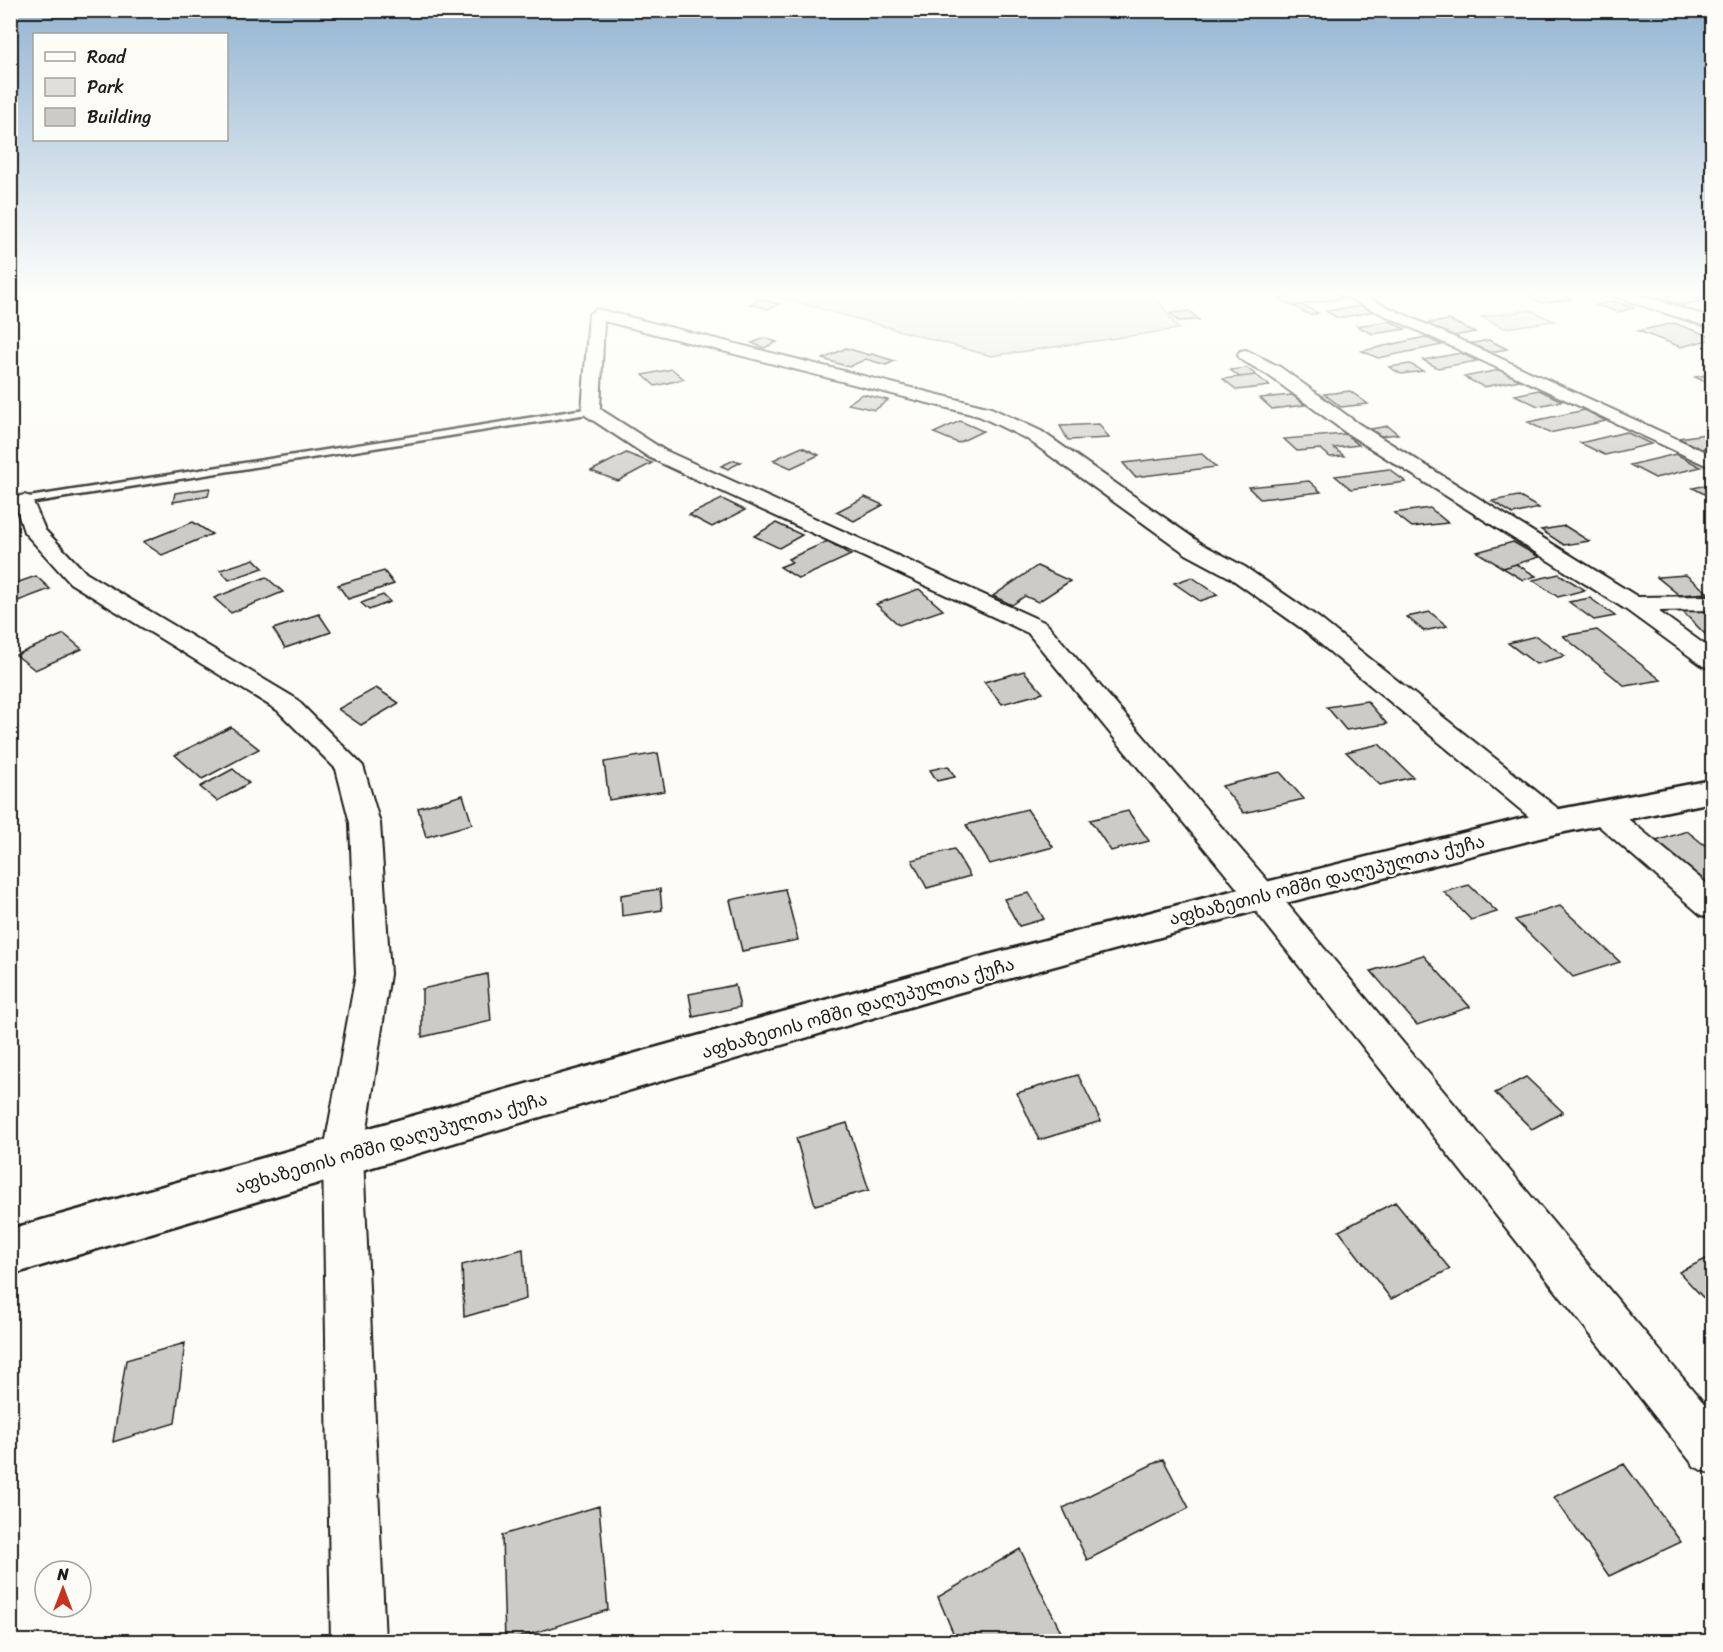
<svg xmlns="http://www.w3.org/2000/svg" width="1723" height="1652" font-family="Sriracha,'Noto Sans Georgian',sans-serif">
  <rect width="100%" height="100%" fill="#fdfcf7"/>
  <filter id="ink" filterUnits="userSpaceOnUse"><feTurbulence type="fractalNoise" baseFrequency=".0167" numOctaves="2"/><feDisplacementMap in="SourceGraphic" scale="12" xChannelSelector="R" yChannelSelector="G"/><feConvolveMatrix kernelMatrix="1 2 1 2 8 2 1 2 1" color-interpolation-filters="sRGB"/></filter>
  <g filter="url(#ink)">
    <path fill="#e0dfdb" stroke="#7e7e7c" stroke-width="1.5" d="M761,292H1153L1178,329L991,356Z
      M1530,310L1554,321L1504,328L1481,317Z"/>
    <path fill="#cccbc8" stroke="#1c1c1c" stroke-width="1.5" d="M1322,292H1332L1344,298L1293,306L1280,299Z
      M1557,292L1571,299L1542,303L1528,296Z
      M1680,293L1702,301L1682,305L1659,298Z
      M761,299L779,304L768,309L750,304Z
      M1613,301L1634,308L1618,312L1597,305Z
      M1302,305L1318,313L1310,315L1293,306Z
      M1361,306L1373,312L1338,318L1326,311Z
      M1190,311L1199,320L1178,321L1170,313Z
      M1449,320L1475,332L1449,337L1423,324Z
      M1390,321L1405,329L1373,334L1357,326Z
      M1674,323L1712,337V339L1681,347L1638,331Z
      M1425,337L1442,345L1378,358L1362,351Z
      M765,338L777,342L764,348L752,343Z
      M1489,340L1507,349L1487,353L1468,344Z
      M846,348L869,355L872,354L895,361L886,365L866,359L849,367L823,359Z
      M1461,353L1477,361L1438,368L1423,360Z
      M1410,364L1423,371L1401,374L1389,367Z
      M1247,368L1256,375L1240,377L1230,370Z
      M672,369L684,379L655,386L643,375Z
      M1499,370L1520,380L1484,387L1464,377Z
      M1712,374V385L1695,377Z
      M1256,375L1270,386L1237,390L1223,379Z
      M1539,390L1562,401L1538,406L1515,395Z
      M1350,391L1368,404L1341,407L1324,394Z
      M862,394L888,400L875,410L848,404Z
      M1292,395L1305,405L1272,409L1260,398Z
      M1585,410L1606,421L1549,433L1528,422Z
      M960,421L983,431L958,443L934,433Z
      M1099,424L1109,438L1068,440L1060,426Z
      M1388,426L1398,434L1381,436L1371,429Z
      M1626,432L1651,444L1605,455L1580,443Z
      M1712,433V447L1700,449L1679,438Z
      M1345,434L1359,445L1334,448L1344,456L1330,457L1321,449L1297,451L1284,439Z
      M802,447L819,455L791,468L773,460Z
      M626,453L652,463L618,481L591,471Z
      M1202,454L1216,467L1135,477L1123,463Z
      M1676,454L1701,467L1655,478L1630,465Z
      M734,460L741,462L728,469L721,466Z
      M1389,469L1406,482L1351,489L1335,476Z
      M1309,481L1321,492L1260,499L1248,487Z
      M1712,484V498L1693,488Z
      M210,488L208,496L173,502L175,493Z
      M1518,496L1539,508L1513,514L1492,501Z
      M865,497L883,505L854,521L836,512Z
      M722,499L745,510L712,527L689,515Z
      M1430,508L1448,523L1412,527L1394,513Z
      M193,522L212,534L162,555L143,542Z
      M776,523L802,535L779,548L754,536Z
      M1565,526L1589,541L1564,545L1541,530Z
      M828,541L851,555L799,579L780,567L792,562L788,559Z
      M1513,542L1539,557L1503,568L1477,552Z
      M254,559L263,568L229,580L220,570Z
      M1516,564L1536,576L1523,580L1503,568Z
      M1037,566L1070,581L1038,602L1025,596L1012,605L993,596Z
      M384,571L394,584L348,599L338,585Z
      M1559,574L1585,590L1558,597L1533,580Z
      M1686,575L1708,593L1679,595L1657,577Z
      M36,576L50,589L10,604V585Z
      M266,577L283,592L231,613L214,598Z
      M1192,577L1218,595L1200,601L1174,583Z
      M919,589L943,610L899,625L876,604Z
      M383,595L390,602L369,610L361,603Z
      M1590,598L1615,616L1594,620L1569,602Z
      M1680,609H1712V637H1708Z
      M1430,612L1447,626L1424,631L1407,617Z
      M319,614L331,632L285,648L273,629Z
      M1597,630L1661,680L1625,686L1563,636Z
      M64,634L82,649L35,670L16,655Z
      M1536,636L1565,656L1536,664L1508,643Z
      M1024,671L1043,693L1002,704L984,682Z
      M376,688L399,703L361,725L338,709Z
      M1367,701L1387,724L1346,730L1327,707Z
      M231,727L259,749L202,779L175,755Z
      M1379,744L1413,777L1380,785L1346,752Z
      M658,753L665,791L609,800L604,762Z
      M948,766L955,777L937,781L930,770Z
      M233,769L249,783L217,801L200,787Z
      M1280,772L1304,799L1244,813L1222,786Z
      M463,795L472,824L426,837L418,808Z
      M1027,809L1053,847L990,864L966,825Z
      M1128,811L1149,841L1111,851L1090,820Z
      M1687,831L1712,851V887L1656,841Z
      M954,849L970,876L927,888L912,860Z
      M1469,885L1497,912L1471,920L1444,892Z
      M660,889L662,910L622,916L621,895Z
      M785,889L798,940L742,951L730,900Z
      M1029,893L1044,919L1019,926L1004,899Z
      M1560,906L1620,962L1573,977L1515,920Z
      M1423,955L1470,1007L1417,1025L1371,971Z
      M487,974L491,1021L422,1037V989Z
      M735,985L740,1007L693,1017L689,994Z
      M1078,1075L1101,1121L1039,1140L1017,1093Z
      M1526,1077L1563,1112L1532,1129L1495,1093Z
      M847,1123L869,1190L815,1205L796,1138Z
      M1395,1202L1450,1269L1391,1299L1339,1231Z
      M523,1249L526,1299L464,1317L462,1265Z
      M1712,1256V1307L1679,1272Z
      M185,1343L175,1423L113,1442L126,1360Z
      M1163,1459L1189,1508L1087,1560L1063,1508Z
      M1624,1464L1681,1542L1609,1576L1554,1497Z
      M599,1506L608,1610L505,1642L502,1535Z
      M1020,1549L1066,1642H957L938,1597Z"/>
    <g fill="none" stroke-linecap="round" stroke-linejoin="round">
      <defs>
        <path id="lane" d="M591,408L594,409V413L10,506V500Z"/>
        <path id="street" d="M1335,292H1355L1712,455V468Z
          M1608,292H1631L1712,318V328L1610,295Z
          M597,309L991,408L1041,431L1202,544L1245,567L1319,618L1566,815L1570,822L1566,829L1555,833L1544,829L1301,628L1229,577L1186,554L1027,439L979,416L604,321L600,409L664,450L1046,623L1273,887L1712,1413V1474L1695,1467L1251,905L1028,633L650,458L585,415L582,411L589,314Z
          M1246,350L1280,367L1359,424L1638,597L1712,596V610L1658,611L1712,650V668L1703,666L1625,609L1345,432L1268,375L1240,359L1238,355L1240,351Z
          M24,495L31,497L45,530L86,573L295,698L363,766L380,823L390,974L363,1156L385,1642H331L323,1156L356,974L350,823L336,769L277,710L70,583L24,532L14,501L17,497Z
          M1601,802L1611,805L1712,888V918L1701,915L1591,819L1586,812L1591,805Z"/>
        <path id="primary" d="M1712,780V802L1555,834L1262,909L946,996L10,1275V1229L946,966L1262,883L1555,810Z"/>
      </defs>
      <use href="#lane" stroke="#1c1c1c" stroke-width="5"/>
      <use href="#street" stroke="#1c1c1c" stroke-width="4"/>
      <use href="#primary" stroke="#1c1c1c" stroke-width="5"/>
      <use href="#lane" fill="#fdfcf7" fill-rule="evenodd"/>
      <use href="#street" fill="#fdfcf7" fill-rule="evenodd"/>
      <use href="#primary" fill="#fdfcf7" fill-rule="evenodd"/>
    </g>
  </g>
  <linearGradient id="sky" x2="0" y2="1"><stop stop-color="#94b5d2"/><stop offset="0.56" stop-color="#fefefb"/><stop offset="1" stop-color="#fefefb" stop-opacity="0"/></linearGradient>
  <rect width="1723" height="524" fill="url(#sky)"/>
  <g text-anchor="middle" stroke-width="4.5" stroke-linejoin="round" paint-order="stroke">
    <g font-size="18" fill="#1c1c1c" stroke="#fdfcf7">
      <text transform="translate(1327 880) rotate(-14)" y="6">აფხაზეთის ომში დაღუპულთა ქუჩა</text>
      <text transform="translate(858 1008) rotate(-16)" y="6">აფხაზეთის ომში დაღუპულთა ქუჩა</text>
      <text transform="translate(391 1143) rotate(-16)" y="6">აფხაზეთის ომში დაღუპულთა ქუჩა</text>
    </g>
  </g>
  <rect width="1723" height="1652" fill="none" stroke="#fdfcf7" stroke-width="36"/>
  <rect x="18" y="18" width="1687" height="1616" fill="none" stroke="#1c1c1c" stroke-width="2" filter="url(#ink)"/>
  <rect x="33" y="33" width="195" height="108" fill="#fdfcf7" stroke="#a3a29f" stroke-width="1.5"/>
  <rect x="45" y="52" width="30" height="9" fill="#fdfcf7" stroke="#a3a29f" stroke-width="1.5"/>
  <text x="87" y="63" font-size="18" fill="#1c1c1c">Road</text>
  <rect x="45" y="78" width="30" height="18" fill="#e0dfdb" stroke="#a3a29f" stroke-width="1.5"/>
  <text x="87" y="93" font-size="18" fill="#1c1c1c">Park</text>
  <rect x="45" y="108" width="30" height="18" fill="#cccbc8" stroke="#a3a29f" stroke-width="1.5"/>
  <text x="87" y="123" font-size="18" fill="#1c1c1c">Building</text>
  <g transform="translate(63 1589)"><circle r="28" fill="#fdfcf7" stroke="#a3a29f" stroke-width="1.5"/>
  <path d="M0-4.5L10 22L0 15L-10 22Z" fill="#c8321e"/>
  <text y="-9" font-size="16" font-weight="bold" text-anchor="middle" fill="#1c1c1c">N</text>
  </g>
</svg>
